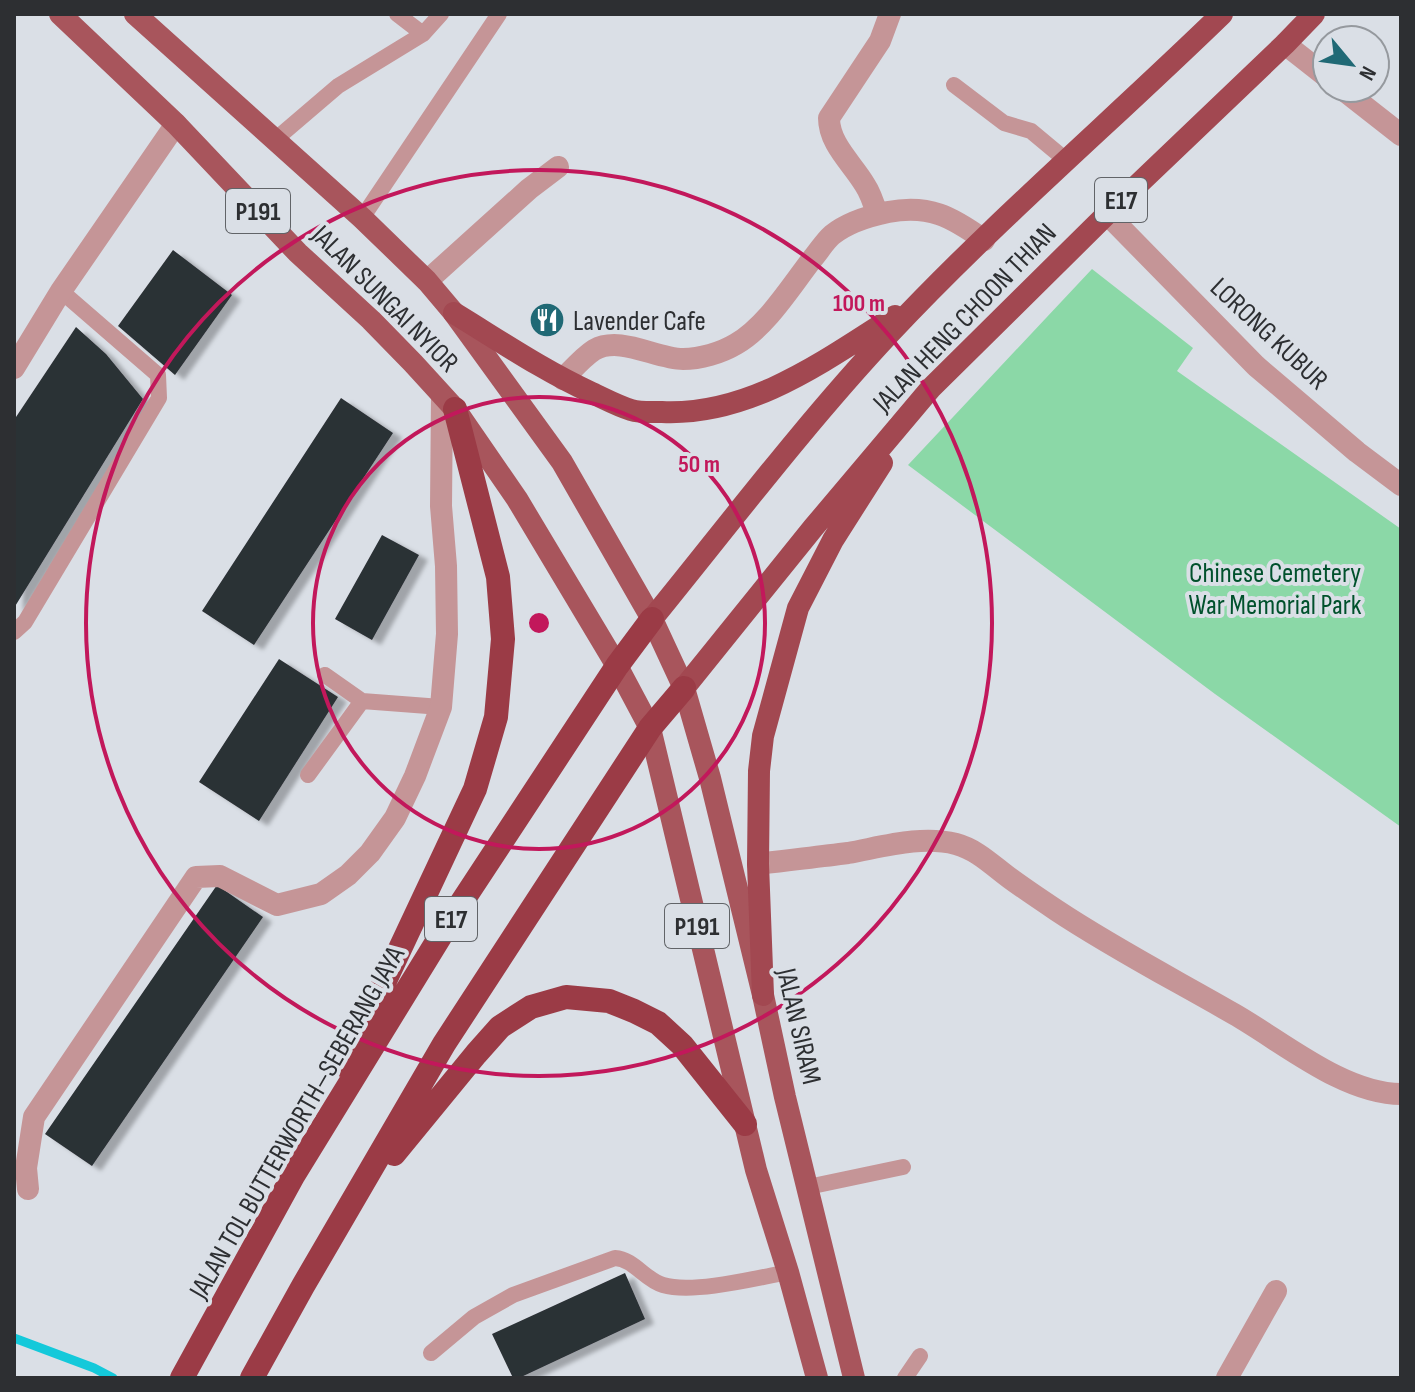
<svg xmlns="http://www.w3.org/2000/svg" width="1415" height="1392" font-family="'Sofia Sans Condensed',sans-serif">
  <defs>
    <filter id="shadow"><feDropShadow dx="9" dy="5" stdDeviation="2" flood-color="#0004"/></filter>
  </defs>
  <rect width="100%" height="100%" fill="#dadfe6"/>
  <path fill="#8bd8a7" d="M1092,269L1193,348L1177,371L1401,529V827L1215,694L908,465Z"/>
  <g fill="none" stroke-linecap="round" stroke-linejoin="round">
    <path stroke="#14c9da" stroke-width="9" d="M14,1338L94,1368L113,1378"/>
  </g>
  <path fill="#2c3035" filter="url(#shadow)" d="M173,250L232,295L175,375L118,326Z
    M76,327L106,354L143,399L14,608V420Z
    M341,398L393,433L254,645L202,611Z
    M382,535L419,555L372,640L335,619Z
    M279,659L338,697L259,821L199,782Z
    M217,885L263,917L92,1166L45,1134Z
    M625,1273L645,1319L519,1378H513L492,1334Z"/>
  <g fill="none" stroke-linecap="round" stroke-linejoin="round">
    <path stroke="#c59597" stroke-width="16" d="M397,14L423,34
      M954,85L1004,123L1031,131L1067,161
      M276,139L338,86L423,34L441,14
      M362,218L499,14
      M14,632L25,622L159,398L158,375L61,291
      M325,675L362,701L441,707
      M308,775L362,701
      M808,1187L903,1167
      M431,1353L474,1317L513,1295L615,1258C634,1259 645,1280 663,1285C693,1294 757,1278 788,1272
      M905,1378L920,1356"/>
    <path stroke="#c59597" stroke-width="22" d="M1285,44L1327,77
      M1341,88L1401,135
      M877,214C874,204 871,194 865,185C852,163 829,144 829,118L880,41L890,14
      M1107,214L1256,366L1357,452L1401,485
      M427,281L529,189L558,167
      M14,368L61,291L176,124
      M563,379C572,370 583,357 594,350C620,335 656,359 683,359C700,359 721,353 736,344C767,326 791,286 813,258C819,251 825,241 832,235C848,222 869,216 888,212C929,204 952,217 984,240
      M758,864C788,860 818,857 848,853C882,847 921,835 956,844C978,850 993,866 1011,879C1026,890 1041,900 1056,910C1113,948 1175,980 1234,1014C1283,1042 1344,1094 1401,1094
      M28,1189L26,1168L34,1117L196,877L220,876L277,905L321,894L348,875L370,853L395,818L415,776L441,707L447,634L446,566L441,506L442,396
      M1227,1378L1276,1291"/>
    <path stroke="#a8555c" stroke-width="22" d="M60,14L176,124L298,253L371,320L413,363L455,409L517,499L617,666L650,728L756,1170L788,1272L817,1378
      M135,14L362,218L427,281L454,313L562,462L652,619L684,688L710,778L763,995L785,1097L854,1378"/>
    <path stroke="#a24851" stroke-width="22" d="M454,313C500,341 544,371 592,393C605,399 618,406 631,410C641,413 652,412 662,412C750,416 824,361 895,316
      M652,619C730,523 805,424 889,334C994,222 1112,121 1222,14
      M684,688L813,528L931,388L1107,214L1285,44L1314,14
      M763,995L758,864L759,771L763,736L798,608L833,540L882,463"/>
    <path stroke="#9b3b46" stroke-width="24" d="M345,1066L475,789L496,717L503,639L498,577L455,409
      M394,1154L476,1054L500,1027L531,1007L566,997L609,1001L634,1011L658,1023L682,1045L745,1124
      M182,1378L293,1176L454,914L617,666L652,619
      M252,1378L303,1286L444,1044L650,728L684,688"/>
  </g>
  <g fill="none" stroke="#c2185b" stroke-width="4">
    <circle cx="539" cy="623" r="226"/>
    <circle cx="539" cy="623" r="453"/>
  </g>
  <defs>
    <symbol id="restaurant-disc" viewBox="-11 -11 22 22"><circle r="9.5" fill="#206975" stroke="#dadfe6"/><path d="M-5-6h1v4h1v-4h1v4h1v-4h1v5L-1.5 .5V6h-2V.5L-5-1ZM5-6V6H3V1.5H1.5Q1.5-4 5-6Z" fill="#fff"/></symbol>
  </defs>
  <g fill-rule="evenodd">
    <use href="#restaurant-disc" x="527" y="300" width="40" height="40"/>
  </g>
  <g text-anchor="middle" stroke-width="8" stroke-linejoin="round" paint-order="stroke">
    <g fill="#dadfe6" stroke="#616468" stroke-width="2">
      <rect x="1095" y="178" width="52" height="44" rx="6"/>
      <rect x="226" y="189" width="64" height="44" rx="6"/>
      <rect x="425" y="897" width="52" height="44" rx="6"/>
      <rect x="665" y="904" width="64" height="44" rx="6"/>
    </g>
    <g font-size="26" font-weight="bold" fill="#2d2f32">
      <text x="1121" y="209">E17</text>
      <text x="258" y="220">P191</text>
      <text x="451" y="928">E17</text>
      <text x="697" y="935">P191</text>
    </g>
    <g font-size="28" fill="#2d2f32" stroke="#dadfe6">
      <text transform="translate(386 298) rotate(45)" y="10">JALAN SUNGAI NYIOR</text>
      <text transform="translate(964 317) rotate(-46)" y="10">JALAN HENG CHOON THIAN</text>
      <text transform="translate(1270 333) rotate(43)" y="10">LORONG KUBUR</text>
      <text transform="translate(800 1026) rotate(77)" y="10">JALAN SIRAM</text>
      <text transform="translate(296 1122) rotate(-60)" y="10">JALAN TOL BUTTERWORTH–SEBERANG JAYA</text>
    </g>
    <g font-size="28" fill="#2d2f32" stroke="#dadfe6" text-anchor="start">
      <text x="573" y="330">Lavender Cafe</text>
    </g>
    <g font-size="28" fill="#00512c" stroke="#dadfe6">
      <text x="1275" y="582">Chinese Cemetery<tspan x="1275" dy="32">War Memorial Park</tspan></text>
    </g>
  </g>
  <circle cx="539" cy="623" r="12" fill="#c2185b" stroke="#dadfe6" stroke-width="4"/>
  <g font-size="24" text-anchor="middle" font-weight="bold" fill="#c2185b" stroke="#dadfe6" stroke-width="8" stroke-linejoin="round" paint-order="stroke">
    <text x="859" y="311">100 m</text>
    <text x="699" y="472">50 m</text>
  </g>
  <rect width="1415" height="1392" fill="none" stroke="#2d2f32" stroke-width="32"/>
  <g transform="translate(1351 64) rotate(119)"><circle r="38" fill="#dadfe6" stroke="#95999e" stroke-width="2"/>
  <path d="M0-6L14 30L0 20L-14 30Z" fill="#206975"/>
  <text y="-12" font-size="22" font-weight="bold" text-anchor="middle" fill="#2d2f32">N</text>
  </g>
</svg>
